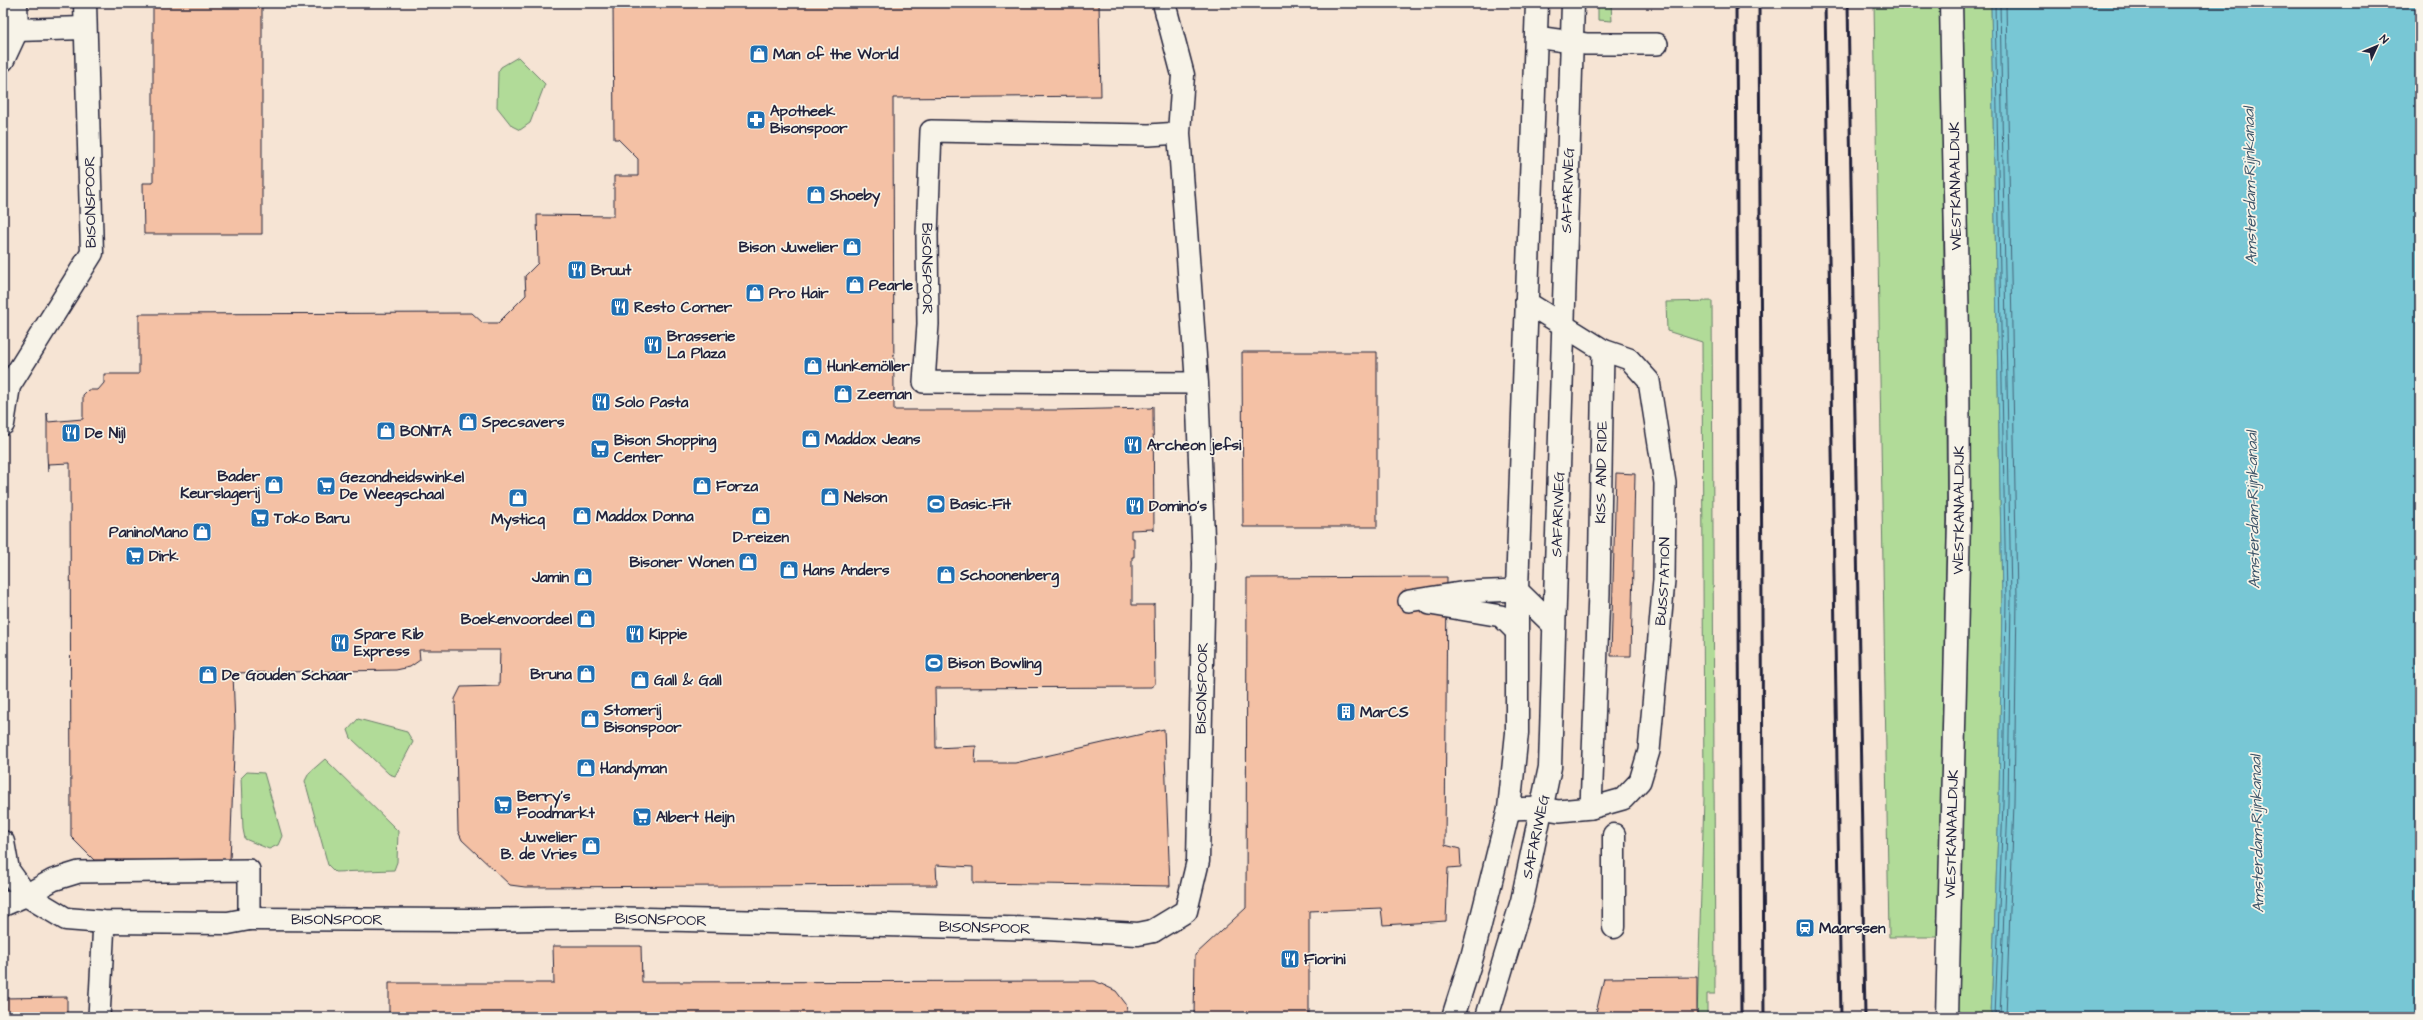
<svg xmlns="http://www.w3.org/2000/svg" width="2423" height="1020" font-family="'Architects Daughter',sans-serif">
  <rect width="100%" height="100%" fill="#f6e4d4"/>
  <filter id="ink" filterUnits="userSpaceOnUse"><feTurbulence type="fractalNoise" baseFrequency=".025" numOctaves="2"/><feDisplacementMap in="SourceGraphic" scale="8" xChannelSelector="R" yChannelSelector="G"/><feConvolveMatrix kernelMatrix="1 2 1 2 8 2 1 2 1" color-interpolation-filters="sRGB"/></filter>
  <g filter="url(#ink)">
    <path fill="#b1db98" stroke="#6a7e6a" d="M1598,3H1611L1612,21L1598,20Z
      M1874,3H1941L1947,520L1938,937H1889Z
      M1961,3H1991L2002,599L1999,803L1991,1017H1957Z
      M518,57L545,84L530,123L520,130L512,126L497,107L498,72L501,67Z
      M1712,301L1715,994H1707V1017H1697L1704,799L1702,342L1667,331L1666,302Z
      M358,719L407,732L413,742L395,776L389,774L351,738L348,730Z
      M325,759L398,831L397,862L394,870L335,872L328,865L305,781L309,773Z
      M247,772L264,773L282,836L278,845L269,849L245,839L243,829L241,778Z"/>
    <path fill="#78c7d5" stroke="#568597" d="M1991,3H2420V1017H1991L1999,803L2002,599Z"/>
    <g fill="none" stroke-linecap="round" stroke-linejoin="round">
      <path stroke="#446479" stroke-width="1" d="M1995,1017L2003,803L2006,599L1995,3
        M2000,1017L2008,803L2011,599L2000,3
        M2006,1017L2014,803L2017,599L2006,3"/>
    </g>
    <path fill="#f4c1a5" stroke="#22223b" d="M153,3H262V234H144L143,183H153Z
      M613,3H1099L1101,96L893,98L894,410H1059L1151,408L1153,406L1154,531L1153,529L1131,530V538H1134V557H1132V605H1153L1154,603L1155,684L1151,687L935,688L936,748L976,746L975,763H1015L1164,729L1170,886L973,883V867L936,865L937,885L525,887L510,885L462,840L458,831L455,699L461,687L499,686L500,650H419L420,660L410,667L396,670L233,673L235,726L230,861L94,860L71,837L70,463L48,464V472L47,455V413L48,422L83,419V395L88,390H98L104,383V374H139V314L472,313L483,323H498L526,295L525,276L538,263L537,215L614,216V176H638V159L618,139H614Z
      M1242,352H1377V527H1243Z
      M1616,473L1635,474L1631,656H1611Z
      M1447,577L1445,845L1460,849L1461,867L1448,868L1446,921L1383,925L1381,908L1309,911V1017H1194L1195,955L1246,908L1247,578Z
      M553,946H641L642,982L1095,981L1116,991L1126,1004L1128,1017H389V983H554Z
      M1697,977V1017H1595L1604,978Z
      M67,997V1017H3V998Z"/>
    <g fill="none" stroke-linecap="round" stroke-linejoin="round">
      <defs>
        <g id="service">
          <path d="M1536,37L1586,44H1657"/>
          <path id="s1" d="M1179,133L1149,135L931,131L927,235L928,324L924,382L1197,383"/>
          <path d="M1409,601L1466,592L1517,590L1554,626"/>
          <path d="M1430,604L1501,616L1517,632"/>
          <path id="s2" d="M1591,808L1599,593L1603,350"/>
          <path id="s3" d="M1509,809L1541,808L1559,811L1591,808L1623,799L1640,781L1649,751L1664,580L1665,483L1649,381L1629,359L1603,350L1526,302"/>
          <path d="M26,895L53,880L79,872L249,870V919"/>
          <path d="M99,1017L104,922"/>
        </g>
        <g id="pedestrian">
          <path d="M1614,835V927"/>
          <path id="s4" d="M249,919L470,920L605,918L1046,929L1138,934L1153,931"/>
        </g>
        <g id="minor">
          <path d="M17,30L84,28"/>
          <path d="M3,60L17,30L16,3"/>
          <path d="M3,424L9,386L92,253L85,3"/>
          <path d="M3,842L8,870L26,895L66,919L104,922L228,923L249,919"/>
          <path d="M3,905L26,895"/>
          <path id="s5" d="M1153,931L1186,911L1198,861L1204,563L1197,383L1179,133L1183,75L1164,3"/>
          <path id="s6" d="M1947,1017L1959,520L1958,333L1951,3"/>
        </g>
        <g id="tertiary">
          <path d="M1453,1017L1472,957L1509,809L1517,733V590L1537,3"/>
          <path id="s7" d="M1487,1017L1522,901L1550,767L1573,3"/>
        </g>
      </defs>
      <use href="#service" stroke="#22223b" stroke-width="24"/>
      <use href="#pedestrian" stroke="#22223b" stroke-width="25"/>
      <use href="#minor" stroke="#22223b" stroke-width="25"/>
      <use href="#tertiary" stroke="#22223b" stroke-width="25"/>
      <use href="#service" stroke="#f7f3e8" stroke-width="21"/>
      <use href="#pedestrian" stroke="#f7f3e8" stroke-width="22"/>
      <use href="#minor" stroke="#f7f3e8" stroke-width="22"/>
      <use href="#tertiary" stroke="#f7f3e8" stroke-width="22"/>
      <path stroke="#22223b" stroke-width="3" d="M1736,3L1741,1017
        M1759,3L1764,1017
        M1825,3L1841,1017
        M1848,3L1865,1017"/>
    </g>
  </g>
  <defs>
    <symbol id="shop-square" viewBox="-11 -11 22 22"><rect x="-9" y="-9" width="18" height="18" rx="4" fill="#1f6fb2" stroke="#f7f3e8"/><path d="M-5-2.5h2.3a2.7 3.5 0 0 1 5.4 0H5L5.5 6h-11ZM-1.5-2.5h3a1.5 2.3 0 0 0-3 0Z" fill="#fff"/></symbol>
    <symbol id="pharmacy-square" viewBox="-11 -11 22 22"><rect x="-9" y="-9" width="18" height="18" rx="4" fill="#1f6fb2" stroke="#f7f3e8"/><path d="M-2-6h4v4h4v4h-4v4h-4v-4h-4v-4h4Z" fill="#fff"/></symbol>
    <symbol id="restaurant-square" viewBox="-11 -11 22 22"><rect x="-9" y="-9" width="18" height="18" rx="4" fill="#1f6fb2" stroke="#f7f3e8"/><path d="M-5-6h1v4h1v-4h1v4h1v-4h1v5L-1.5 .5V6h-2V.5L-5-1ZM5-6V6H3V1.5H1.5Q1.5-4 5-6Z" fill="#fff"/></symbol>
    <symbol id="supermarket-square" viewBox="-11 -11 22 22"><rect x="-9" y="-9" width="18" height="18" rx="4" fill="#1f6fb2" stroke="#f7f3e8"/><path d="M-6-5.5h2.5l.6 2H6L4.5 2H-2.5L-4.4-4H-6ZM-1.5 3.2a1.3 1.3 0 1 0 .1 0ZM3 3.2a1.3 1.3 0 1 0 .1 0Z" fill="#fff"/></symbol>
    <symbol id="stadium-square" viewBox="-11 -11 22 22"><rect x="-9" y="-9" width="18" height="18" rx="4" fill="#1f6fb2" stroke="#f7f3e8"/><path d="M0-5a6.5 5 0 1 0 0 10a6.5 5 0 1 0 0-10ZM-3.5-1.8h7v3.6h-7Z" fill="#fff"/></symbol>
    <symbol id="building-square" viewBox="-11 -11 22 22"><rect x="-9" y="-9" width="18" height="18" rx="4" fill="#1f6fb2" stroke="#f7f3e8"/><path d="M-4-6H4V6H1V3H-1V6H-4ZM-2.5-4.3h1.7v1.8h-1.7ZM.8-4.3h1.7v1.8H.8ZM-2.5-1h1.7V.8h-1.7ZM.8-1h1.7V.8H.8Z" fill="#fff"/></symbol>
    <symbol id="station-square" viewBox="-11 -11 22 22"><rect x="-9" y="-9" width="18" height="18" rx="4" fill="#1f6fb2" stroke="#f7f3e8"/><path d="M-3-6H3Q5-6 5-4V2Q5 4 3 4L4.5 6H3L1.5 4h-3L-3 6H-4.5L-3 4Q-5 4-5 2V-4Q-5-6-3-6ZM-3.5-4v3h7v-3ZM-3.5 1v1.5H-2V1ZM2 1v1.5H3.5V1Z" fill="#fff"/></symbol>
  </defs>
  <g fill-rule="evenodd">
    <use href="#shop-square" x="748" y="43" width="22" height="22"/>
    <use href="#pharmacy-square" x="745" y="109" width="22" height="22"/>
    <use href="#shop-square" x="805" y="184" width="22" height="22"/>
    <use href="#shop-square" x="841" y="236" width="22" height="22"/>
    <use href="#restaurant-square" x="566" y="259" width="22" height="22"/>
    <use href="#shop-square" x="844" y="274" width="22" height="22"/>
    <use href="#shop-square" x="744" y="282" width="22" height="22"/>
    <use href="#restaurant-square" x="609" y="296" width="22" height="22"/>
    <use href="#restaurant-square" x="642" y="334" width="22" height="22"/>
    <use href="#shop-square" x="802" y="355" width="22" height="22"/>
    <use href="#shop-square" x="832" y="383" width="22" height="22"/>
    <use href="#restaurant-square" x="590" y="391" width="22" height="22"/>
    <use href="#shop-square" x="457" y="411" width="22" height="22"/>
    <use href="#shop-square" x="375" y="420" width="22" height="22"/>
    <use href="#restaurant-square" x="60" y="422" width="22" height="22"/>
    <use href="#shop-square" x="800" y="428" width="22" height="22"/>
    <use href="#restaurant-square" x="1122" y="434" width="22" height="22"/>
    <use href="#supermarket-square" x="589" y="438" width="22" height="22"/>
    <use href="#shop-square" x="263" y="474" width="22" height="22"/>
    <use href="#supermarket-square" x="315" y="475" width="22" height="22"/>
    <use href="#shop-square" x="691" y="475" width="22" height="22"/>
    <use href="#shop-square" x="819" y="486" width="22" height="22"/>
    <use href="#shop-square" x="507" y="487" width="22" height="22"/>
    <use href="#stadium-square" x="925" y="493" width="22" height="22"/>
    <use href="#restaurant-square" x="1124" y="495" width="22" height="22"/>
    <use href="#shop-square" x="571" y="505" width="22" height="22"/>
    <use href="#shop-square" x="750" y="505" width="22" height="22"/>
    <use href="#supermarket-square" x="249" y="507" width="22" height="22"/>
    <use href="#shop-square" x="191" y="521" width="22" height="22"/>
    <use href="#supermarket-square" x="124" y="545" width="22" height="22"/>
    <use href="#shop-square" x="737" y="551" width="22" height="22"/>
    <use href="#shop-square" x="778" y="559" width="22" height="22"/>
    <use href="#shop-square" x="935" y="564" width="22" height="22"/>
    <use href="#shop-square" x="572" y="566" width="22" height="22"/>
    <use href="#shop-square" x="575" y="608" width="22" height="22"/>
    <use href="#restaurant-square" x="624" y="623" width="22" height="22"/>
    <use href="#restaurant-square" x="329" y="632" width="22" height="22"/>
    <use href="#stadium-square" x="923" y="652" width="22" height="22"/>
    <use href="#shop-square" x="575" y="663" width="22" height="22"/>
    <use href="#shop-square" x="197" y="664" width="22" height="22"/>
    <use href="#shop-square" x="629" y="669" width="22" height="22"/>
    <use href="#building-square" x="1335" y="701" width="22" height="22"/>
    <use href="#shop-square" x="579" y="708" width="22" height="22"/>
    <use href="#shop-square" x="575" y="757" width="22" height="22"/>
    <use href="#supermarket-square" x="492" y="794" width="22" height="22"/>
    <use href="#supermarket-square" x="631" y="806" width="22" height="22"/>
    <use href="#shop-square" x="580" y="835" width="22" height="22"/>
    <use href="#station-square" x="1794" y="917" width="22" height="22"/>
    <use href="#restaurant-square" x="1279" y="948" width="22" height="22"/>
  </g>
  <g text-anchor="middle" stroke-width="3.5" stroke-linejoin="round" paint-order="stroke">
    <g font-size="15" font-weight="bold" fill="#22223b" stroke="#f7f3e8" text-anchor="start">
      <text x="773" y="59">Man of the World</text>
      <text x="770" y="116">Apotheek<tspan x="770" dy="17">Bisonspoor</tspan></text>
      <text x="830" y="200">Shoeby</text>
      <text x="838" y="252" text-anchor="end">Bison Juwelier</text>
      <text x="591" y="275">Bruut</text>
      <text x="869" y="290">Pearle</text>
      <text x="769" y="298">Pro Hair</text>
      <text x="634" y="312">Resto Corner</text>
      <text x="667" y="341">Brasserie<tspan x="667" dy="17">La Plaza</tspan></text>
      <text x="827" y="371">Hunkemöller</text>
      <text x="857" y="399">Zeeman</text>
      <text x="615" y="407">Solo Pasta</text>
      <text x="482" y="427">Specsavers</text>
      <text x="400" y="436">BONITA</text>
      <text x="85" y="438">De Nijl</text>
      <text x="825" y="444">Maddox Jeans</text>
      <text x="614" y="445">Bison Shopping<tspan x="614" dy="17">Center</tspan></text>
      <text x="1147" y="450">Archeon jefsi</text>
      <text x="260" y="481" text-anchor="end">Bader<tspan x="260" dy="17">Keurslagerij</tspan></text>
      <text x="340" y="482">Gezondheidswinkel<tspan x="340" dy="17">De Weegschaal</tspan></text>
      <text x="716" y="491">Forza</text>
      <text x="844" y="502">Nelson</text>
      <text x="950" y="509">Basic-Fit</text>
      <text x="1149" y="511">Domino's</text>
      <text x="596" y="521">Maddox Donna</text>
      <text x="274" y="523">Toko Baru</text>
      <text x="518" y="524" text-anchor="middle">Mysticq</text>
      <text x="188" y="537" text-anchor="end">PaninoMano</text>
      <text x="761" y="542" text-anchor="middle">D-reizen</text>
      <text x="149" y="561">Dirk</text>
      <text x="734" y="567" text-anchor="end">Bisoner Wonen</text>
      <text x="803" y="575">Hans Anders</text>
      <text x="960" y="580">Schoonenberg</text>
      <text x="569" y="582" text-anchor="end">Jamin</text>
      <text x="572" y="624" text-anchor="end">Boekenvoordeel</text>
      <text x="354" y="639">Spare Rib<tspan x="354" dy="17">Express</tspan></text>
      <text x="649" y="639">Kippie</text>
      <text x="948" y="668">Bison Bowling</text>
      <text x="572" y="679" text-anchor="end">Bruna</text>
      <text x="222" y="680">De Gouden Schaar</text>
      <text x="654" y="685">Gall &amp; Gall</text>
      <text x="604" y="715">Stomerij<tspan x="604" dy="17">Bisonspoor</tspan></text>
      <text x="1360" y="717">MarCS</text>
      <text x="600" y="773">Handyman</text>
      <text x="517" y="801">Berry's<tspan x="517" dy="17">Foodmarkt</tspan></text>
      <text x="656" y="822">Albert Heijn</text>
      <text x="577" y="842" text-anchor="end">Juwelier<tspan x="577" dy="17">B. de Vries</tspan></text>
      <text x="1819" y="933">Maarssen</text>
      <text x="1304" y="964">Fiorini</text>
    </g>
    <g font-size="15" fill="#22223b" stroke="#f7f3e8">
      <text transform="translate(1955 186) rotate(-91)" y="5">WESTKANAALDIJK</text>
      <text dy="5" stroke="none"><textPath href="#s7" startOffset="835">SAFARIWEG</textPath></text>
      <text transform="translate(90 202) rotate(-91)" y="5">BISONSPOOR</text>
      <text dy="5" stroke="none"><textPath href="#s1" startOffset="386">BISONSPOOR</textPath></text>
      <text dy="5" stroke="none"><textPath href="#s2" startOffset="336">KISS AND RIDE</textPath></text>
      <text dy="5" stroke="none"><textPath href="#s6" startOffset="507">WESTKANAALDIJK</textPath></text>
      <text dy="5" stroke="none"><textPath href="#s7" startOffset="511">SAFARIWEG</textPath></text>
      <text dy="5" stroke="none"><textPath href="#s3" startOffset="342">BUSSTATION</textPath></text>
      <text dy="5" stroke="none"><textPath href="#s5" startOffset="263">BISONSPOOR</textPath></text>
      <text dy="5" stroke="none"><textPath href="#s6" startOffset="183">WESTKANAALDIJK</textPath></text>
      <text dy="5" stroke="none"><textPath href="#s7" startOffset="187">SAFARIWEG</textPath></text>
      <text dy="5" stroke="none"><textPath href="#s4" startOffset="88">BISONSPOOR</textPath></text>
      <text dy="5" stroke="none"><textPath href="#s4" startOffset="412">BISONSPOOR</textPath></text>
      <text dy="5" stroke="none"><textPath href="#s4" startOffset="736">BISONSPOOR</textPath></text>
    </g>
    <g font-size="16" font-style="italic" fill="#3c5469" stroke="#f7f3e8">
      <text transform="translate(2249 186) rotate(-91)" y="6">Amsterdam-Rijnkanaal</text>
      <text transform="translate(2252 510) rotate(-91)" y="6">Amsterdam-Rijnkanaal</text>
      <text transform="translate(2256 834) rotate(-91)" y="6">Amsterdam-Rijnkanaal</text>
    </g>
  </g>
  <rect width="2423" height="1020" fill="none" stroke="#f7f3e8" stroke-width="16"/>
  <rect x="8" y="8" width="2407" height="1004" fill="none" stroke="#22223b" stroke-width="1.5" filter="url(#ink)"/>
  <g transform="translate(2377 46) rotate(46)" stroke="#f7f3e8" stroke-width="3" paint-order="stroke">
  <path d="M0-3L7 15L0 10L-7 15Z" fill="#22223b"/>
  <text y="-6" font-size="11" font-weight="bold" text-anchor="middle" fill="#22223b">N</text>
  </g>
</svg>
